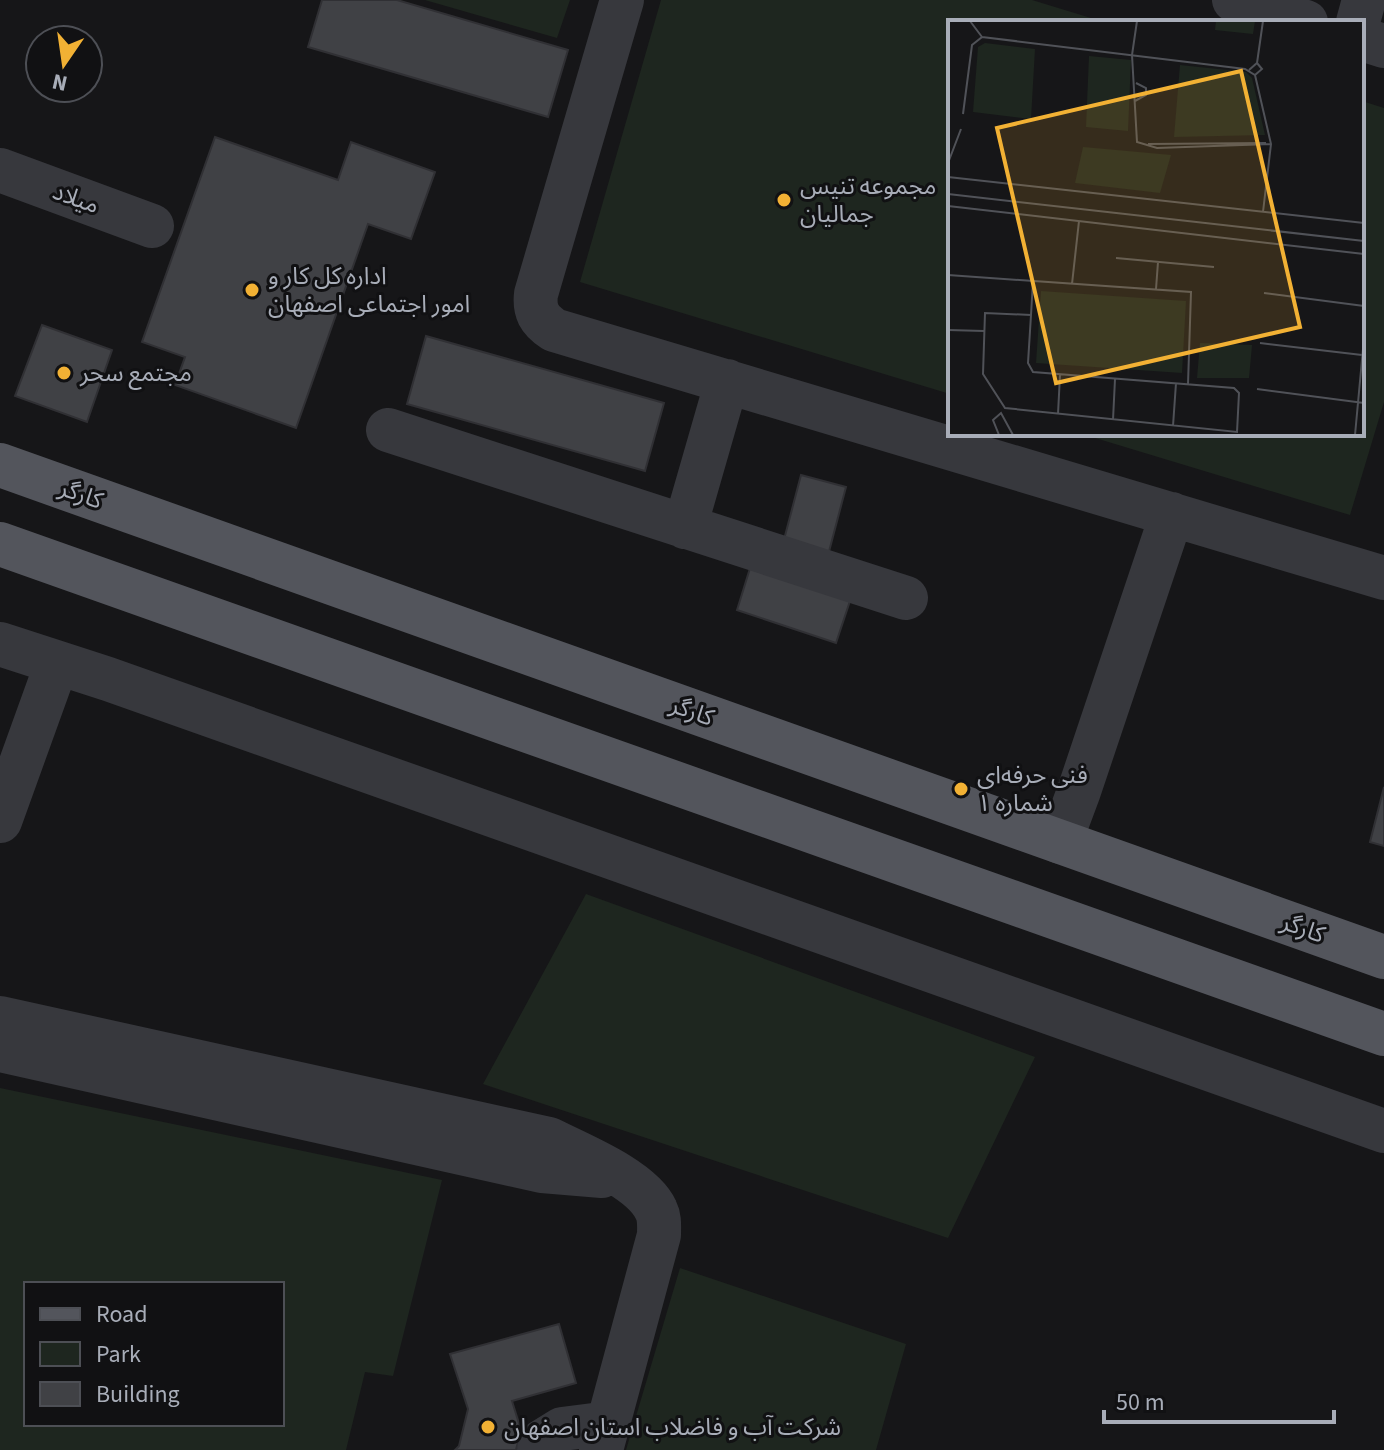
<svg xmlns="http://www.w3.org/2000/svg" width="1384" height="1450" font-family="'Source Sans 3','Noto Sans Arabic',sans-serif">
  <rect width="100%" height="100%" fill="#161618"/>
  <path fill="#1e261f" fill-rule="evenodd" d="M425,0H570L557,38Z
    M661,0H1032L1104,22H950V394L580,282Z
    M1362,101L1384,108V402L1350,515L1082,434H1362Z
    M586,894L1035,1057L948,1238L483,1084Z
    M0,1088L442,1180L393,1376L365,1372L346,1450H0ZM26,1284H282V1424H26Z
    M680,1268L906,1344L876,1450H626Z"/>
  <path fill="#404145" stroke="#303034" stroke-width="2" d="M322,0H397L568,50L548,117L308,47Z
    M215,137L338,180L351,142L435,172L411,239L368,224L296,428L175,385L185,357L142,342Z
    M42,325L112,350L87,422L15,396Z
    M426,336L664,403L645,471L407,404Z
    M801,475L846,487L826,563L781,551Z
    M751,565L851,598L836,643L737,610Z
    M1384,787V846L1370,842Z
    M559,1324L576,1383L512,1401L521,1430L516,1450H455L459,1446L468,1409L450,1354Z"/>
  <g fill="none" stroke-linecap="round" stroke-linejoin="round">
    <path stroke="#37383d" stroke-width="44" d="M622,0L536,294C534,311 539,320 554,330L1384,578
      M1234,0L1306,22
      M1358,22L1364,0
      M1362,39L1384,46
      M0,170L152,226
      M388,430L906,598
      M685,527L727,381
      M0,644L108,679L1384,1131
      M0,821L57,663
      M1060,842L1079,791L1172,514
      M0,1018L549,1139C579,1154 642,1179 656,1210C660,1218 659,1226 659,1235L601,1450
      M0,1050L542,1171L602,1176
      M539,1450L541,1442L562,1429L609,1423"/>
    <path stroke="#53555c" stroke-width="44" d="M0,465L1384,957
      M0,544L1384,1034"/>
  </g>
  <g fill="#f2b134" stroke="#111113" stroke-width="3">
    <circle cx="784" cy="200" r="8"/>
    <circle cx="252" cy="290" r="8"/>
    <circle cx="64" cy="373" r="8"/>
    <circle cx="961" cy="789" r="8"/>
    <circle cx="488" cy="1427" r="8"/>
  </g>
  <g text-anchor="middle" stroke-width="6" stroke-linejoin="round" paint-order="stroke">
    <g font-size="24" fill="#a8adb8" stroke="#111113" text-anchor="start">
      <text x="800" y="194">مجموعه تنیس<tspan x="800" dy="28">جمالیان</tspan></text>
      <text x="268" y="284">اداره کل کار و<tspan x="268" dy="28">امور اجتماعی اصفهان</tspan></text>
      <text x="80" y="381">مجتمع سحر</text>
      <text x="977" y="783">فنی حرفه‌ای<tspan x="977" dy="28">شماره ۱</tspan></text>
      <text x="504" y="1435">شرکت آب و فاضلاب استان اصفهان</text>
    </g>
    <g font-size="24" fill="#a8adb8" stroke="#111113">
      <text transform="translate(76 198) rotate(20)" y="8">میلاد</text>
      <text transform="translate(81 494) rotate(20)" y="8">کارگر</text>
      <text transform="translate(692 711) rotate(20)" y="8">کارگر</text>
      <text transform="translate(1303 928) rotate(20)" y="8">کارگر</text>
    </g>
  </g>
  <g transform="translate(948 20)">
    <rect width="416" height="416" fill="#161618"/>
    <path d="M268,1H307L305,14L267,10ZM37,23L87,29L83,99L25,92L30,27ZM141,36L183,40L180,111L138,107ZM232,45L298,52L304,58L317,115L226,117ZM135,127L223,135L212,173L127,163ZM93,271L238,281L234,353L88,343ZM252,323L304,325L301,358H249Z" fill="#1e261f"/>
    <path fill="none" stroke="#505258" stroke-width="2" d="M189,1L184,35L189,122L209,128L323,124M34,17L297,49L307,55L314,49L309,43L301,50M309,43L315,1M307,55L323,124L315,192M187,81L198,75V68L188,63M15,94L24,25L34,17L22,1M200,124L318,123M0,143L13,109M0,157L416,203M0,174L416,221M0,186L416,234M168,238L266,247M0,255L243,272L240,364M124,264L131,201M208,269L210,242M316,273L416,286M83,295L37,293L35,354L57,388L289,412L291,373L286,368L85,352L80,343L83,295L85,261M0,310L36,311M312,323L414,335M309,369L416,383M110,394L112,355M165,400L167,359M225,406L228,363M51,415L45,400L53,393L65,415M407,415L416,318"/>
    <path fill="#f2b134" fill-opacity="0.15" stroke="#f2b134" stroke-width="4" d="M293,51L352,307L108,363L49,108Z"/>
    <rect width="416" height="416" fill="none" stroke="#a8adb8" stroke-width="4"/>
  </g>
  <rect x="24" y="1282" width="260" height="144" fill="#111113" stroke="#4d4f55" stroke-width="2"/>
  <rect x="40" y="1308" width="40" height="12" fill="#53555c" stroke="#4d4f55" stroke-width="2"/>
  <text x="96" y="1322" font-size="24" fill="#a8adb8">Road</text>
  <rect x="40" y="1342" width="40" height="24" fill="#1e261f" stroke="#4d4f55" stroke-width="2"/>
  <text x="96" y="1362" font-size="24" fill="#a8adb8">Park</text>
  <rect x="40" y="1382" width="40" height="24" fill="#404145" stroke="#4d4f55" stroke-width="2"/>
  <text x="96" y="1402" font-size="24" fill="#a8adb8">Building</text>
  <g transform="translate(64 64) rotate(193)"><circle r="38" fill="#111113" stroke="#4d4f55" stroke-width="2"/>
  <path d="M0-6L14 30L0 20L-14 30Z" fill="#f2b134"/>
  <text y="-12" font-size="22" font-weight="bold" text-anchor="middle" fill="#a8adb8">N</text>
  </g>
  <path d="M1104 1410v12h230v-12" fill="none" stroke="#a8adb8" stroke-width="4"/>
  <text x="1116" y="1410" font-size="24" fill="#a8adb8" stroke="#111113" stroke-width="6" paint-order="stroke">50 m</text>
</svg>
